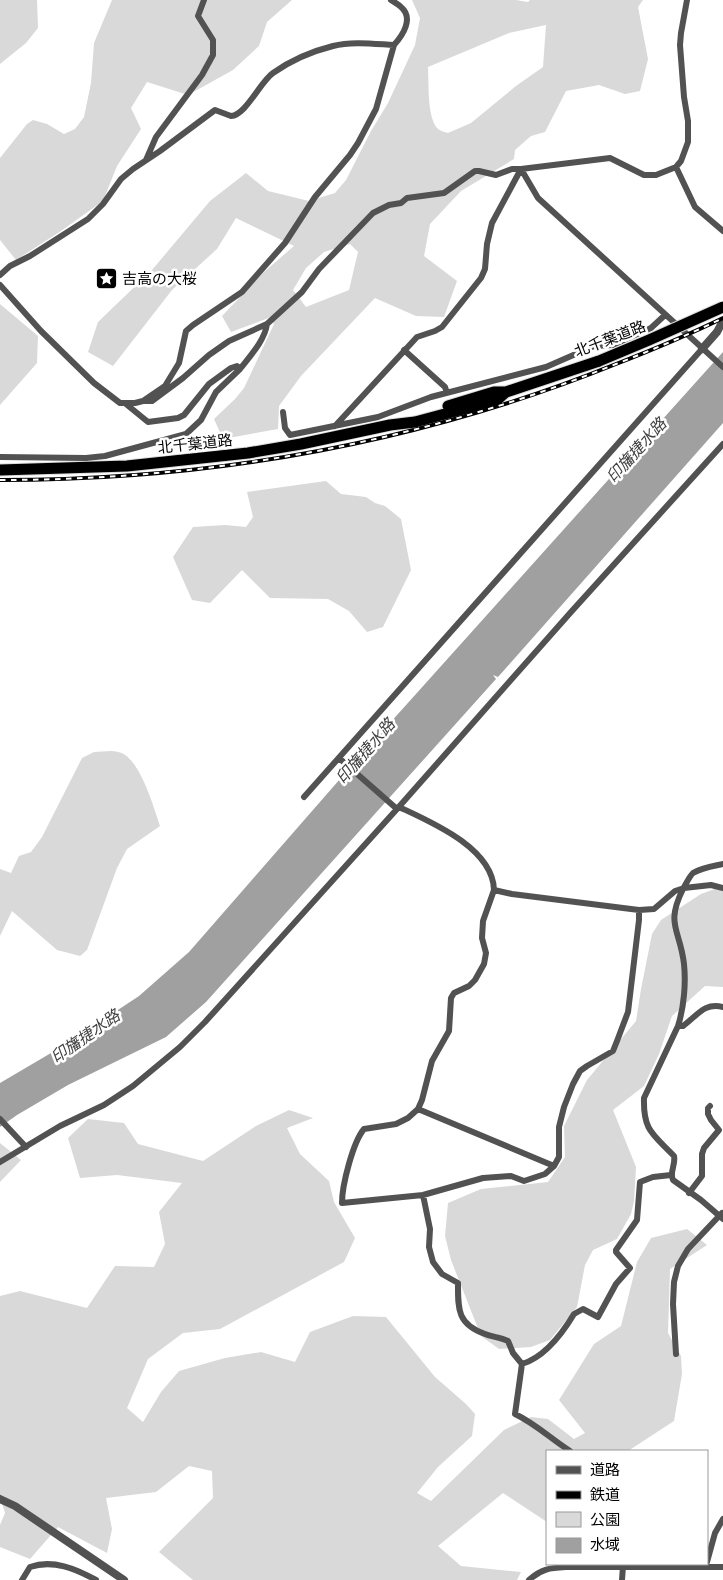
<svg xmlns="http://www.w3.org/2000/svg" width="723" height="1580" font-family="'Space Grotesk','Noto Sans JP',sans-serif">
  <rect width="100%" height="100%" fill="#fff"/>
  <path fill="#d9d9d9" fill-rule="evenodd" d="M0,0H37L38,28L26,43L0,64Z
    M112,0H292L267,22L259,46L233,70L188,95L147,82L131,108L141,129L117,166L103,201L61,231L16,260L0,240V158L27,124L33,120L47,124L64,134L75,129L84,117L91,83L94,43Z
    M412,0H516L528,2L530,0H643L638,7L648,59L640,91L625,94L599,85L566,91L545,132L531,136L515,150L514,159L461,191L430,224L424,256L457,281L444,317L416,316L375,298L301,376L279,406L278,429L223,439L214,419L235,399L244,388L274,324L271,317L231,332L222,316L264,272L294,246L236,218L217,249L172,290L113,366L88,352L98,322L152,270L210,201L246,173L268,191L309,201L335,193L346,180L371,131L388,103L415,45L420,18ZM546,25L543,67L516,86L471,123L448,133C444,132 440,131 437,128C427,116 429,83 428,67L509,33ZM350,244L358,252L349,290L306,307L293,290L306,268L324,252Z
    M0,304L38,336L37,363L0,405Z
    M326,481L341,494L366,497L375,503L385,506L401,519L411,570L383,627L367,632L349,611L328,599L270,598L242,570L210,603L192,600L173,557L193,527L225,525L246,527L253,517L247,492Z
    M94,752C102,752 111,750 118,752C139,755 154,808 160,826L127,849L117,868L87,950L80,956L57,950L12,911L0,936V869L11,873L19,856L31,852L42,837L82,758Z
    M723,886V987L705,986L672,1016L659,1054L644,1086L613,1110L636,1167L634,1201L631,1214L617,1239L593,1250L585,1265L577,1307L550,1340L531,1347L499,1349L481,1336L451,1260L445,1236L448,1203L481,1189L548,1182L565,1157L564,1126L587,1080L636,1021L641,989L652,934L661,920L701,894Z
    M289,1110L313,1118L287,1128L300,1154L329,1181L334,1202L355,1238L344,1262L220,1329L183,1333L148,1359L127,1408L143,1422L161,1392L179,1371L225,1358L261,1352L295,1362L310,1332L353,1316L386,1317L435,1377L466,1404L475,1414L472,1436L438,1467L417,1493L431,1501L504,1430L531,1417L548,1419L574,1439L585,1433L559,1400L594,1344L621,1326L637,1262L651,1238L687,1229L707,1245L670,1269L668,1333L681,1356L682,1374L674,1421L628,1451H547V1522L503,1493L438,1546L461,1566L521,1572L517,1580H193L159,1552L213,1498L212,1471L189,1466L156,1492L106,1498L112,1529L107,1553L58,1527L30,1559L0,1547V1525L5,1513L0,1497V1296L20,1291L87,1308L115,1266L154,1267L165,1244L159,1212L182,1183L117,1175L80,1178L68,1138L88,1119L124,1123L138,1144L203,1161L256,1126Z
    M0,1143L21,1160L0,1182Z"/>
  <path fill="#a0a0a0" d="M723,352V423L498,677L493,675L496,679L206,1002L166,1037L68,1085L17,1115L0,1127V1083L68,1043L139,996L189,952L354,763Z"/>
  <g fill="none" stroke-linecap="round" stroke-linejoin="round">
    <defs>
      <path id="trunk" d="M448,406L494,392H506L599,361
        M0,470L127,466L248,453L301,444L390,425L415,422L497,400L506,392"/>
    </defs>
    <use href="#trunk" stroke="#dbdbdb" stroke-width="13"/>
    <path stroke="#525252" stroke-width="6" d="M146,160L156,137L202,75L213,55V40L198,16L204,0
      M676,167L695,207L723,231
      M0,275L10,266L30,256L88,219L103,204L121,179L133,169L160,151L215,110L231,116C246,115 260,82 273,73C290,61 313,51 333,46C352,41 375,44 394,45
      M0,285L41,331L94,383L120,403H135L143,401L165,386L179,363L186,331L193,325L242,292L285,243L315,197L350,155L358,143L376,109L394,45C403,35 414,18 401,7C398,4 394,2 391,0
      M404,350L445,387L447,393
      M240,369C250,356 265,340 267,324
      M143,401H152L183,378L209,355L229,341L267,324L302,292L319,269L373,213L389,205L401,203L407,198L444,193L475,171H479L496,175L512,169H521L538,198L723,367
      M283,412L285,428L290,435L378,417L431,397L546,367L594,346L613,345L635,335L651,328L665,315
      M335,426L417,337L435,331L442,327L481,278L485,269L487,244L492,223L521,169L610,158L644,175H656L676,167L681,161L688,142V121L684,97L680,45L681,33L687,0
      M0,457L86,458L105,456L186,434L201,420L216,392L240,369L237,366L231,368L209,384L184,415L178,418L148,422L126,404
      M339,758L397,809
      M304,797L702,349
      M399,807C431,822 493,848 494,890L512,894L639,910L654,909L675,891L684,888L711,885L723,888
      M723,864C714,866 701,868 693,873C689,877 686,884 683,889C665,925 680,929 684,964C686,983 684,1007 678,1026L644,1098C643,1131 653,1134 674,1156C676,1165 669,1172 673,1180L701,1200L723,1219
      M494,890L483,921L482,938L486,953L484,964L475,980L469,986L454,993L451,998L449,1031L432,1061L422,1100L418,1109L408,1118L396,1124L364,1129C353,1142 342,1185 342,1203L423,1195L483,1178L511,1176L524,1181L545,1174L554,1166L559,1157V1127L564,1107L573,1084L580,1071L587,1066L613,1051L617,1041L628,1012L639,920V910
      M678,1026H683C697,1016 704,1002 723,1007
      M418,1109L554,1166
      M0,1162L60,1126L104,1105L133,1086L180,1047L205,1022L397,809L571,612L723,444
      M689,1193L702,1176V1154L704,1148L719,1130L711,1120L708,1114V1108L710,1106
      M423,1195L430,1229L429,1247L433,1262L442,1274L458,1283C458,1309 457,1324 485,1334C492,1337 500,1337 508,1341L513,1353L522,1364L515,1414C536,1424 551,1439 570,1451
      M676,1354L673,1304L674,1282L678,1266L688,1249L722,1213
      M522,1364C545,1357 562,1334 574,1314L583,1309L598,1317L616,1284L630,1268L616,1252V1250L637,1220L640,1182L653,1177L671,1175
      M707,1562L715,1533L723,1519
      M22,1580L30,1567C53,1559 76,1569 96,1580
      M529,1580C542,1568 551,1568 568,1567H723
      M622,1580L623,1566"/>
    <path stroke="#525252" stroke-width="8" d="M702,349L717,332L723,321
      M0,1499L15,1506L124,1580"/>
    <use href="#trunk" stroke="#000" stroke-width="11"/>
    <defs>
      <path id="rail" d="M0,480C211,480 420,443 616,364C652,350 688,335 723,318"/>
    </defs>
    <use href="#rail" stroke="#000" stroke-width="4"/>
    <use href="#rail" stroke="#fff" stroke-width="2" stroke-dasharray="5.5" stroke-linecap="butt"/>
    <defs>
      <path id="trunk-bridge" d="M599,361L649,340L723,307"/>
    </defs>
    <use href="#trunk-bridge" stroke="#dbdbdb" stroke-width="13" stroke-linecap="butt"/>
    <path stroke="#525252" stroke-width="6" d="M0,1119L26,1147"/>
    <use href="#trunk-bridge" stroke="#000" stroke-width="11"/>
  </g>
  <defs>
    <symbol id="sight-square" viewBox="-11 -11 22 22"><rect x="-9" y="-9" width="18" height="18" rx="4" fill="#000" stroke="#fff"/><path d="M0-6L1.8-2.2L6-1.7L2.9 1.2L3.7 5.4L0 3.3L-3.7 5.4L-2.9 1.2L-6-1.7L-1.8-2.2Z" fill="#fff"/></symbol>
  </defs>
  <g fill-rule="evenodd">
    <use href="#sight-square" x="94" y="266" width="25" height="25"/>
  </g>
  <g text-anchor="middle" stroke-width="5" stroke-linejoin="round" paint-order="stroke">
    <g font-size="15" fill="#000" stroke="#fff" text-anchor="start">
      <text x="122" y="284">吉高の大桜</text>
    </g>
    <g font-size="15" fill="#000" stroke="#fff">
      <text transform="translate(610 339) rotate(-21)" y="5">北千葉道路</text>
      <text transform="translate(195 444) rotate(-6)" y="5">北千葉道路</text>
    </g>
    <g font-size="16" font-style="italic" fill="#414141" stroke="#fff">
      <text transform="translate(636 450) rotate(-48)" y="6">印旛捷水路</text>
      <text transform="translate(365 751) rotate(-49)" y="6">印旛捷水路</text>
      <text transform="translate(85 1036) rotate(-35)" y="6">印旛捷水路</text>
    </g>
  </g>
  <rect x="546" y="1450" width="162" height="115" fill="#ffffff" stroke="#999999"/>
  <rect x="556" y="1466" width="25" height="8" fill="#525252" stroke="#999999"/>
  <text x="590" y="1475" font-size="15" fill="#000000">道路</text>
  <rect x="556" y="1491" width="25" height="8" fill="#000000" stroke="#999999"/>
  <text x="590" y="1500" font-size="15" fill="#000000">鉄道</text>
  <rect x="556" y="1512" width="25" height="15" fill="#d9d9d9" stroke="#999999"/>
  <text x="590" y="1525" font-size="15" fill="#000000">公園</text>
  <rect x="556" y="1538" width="25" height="15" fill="#a0a0a0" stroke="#999999"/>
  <text x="590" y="1550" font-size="15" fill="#000000">水域</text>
</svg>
